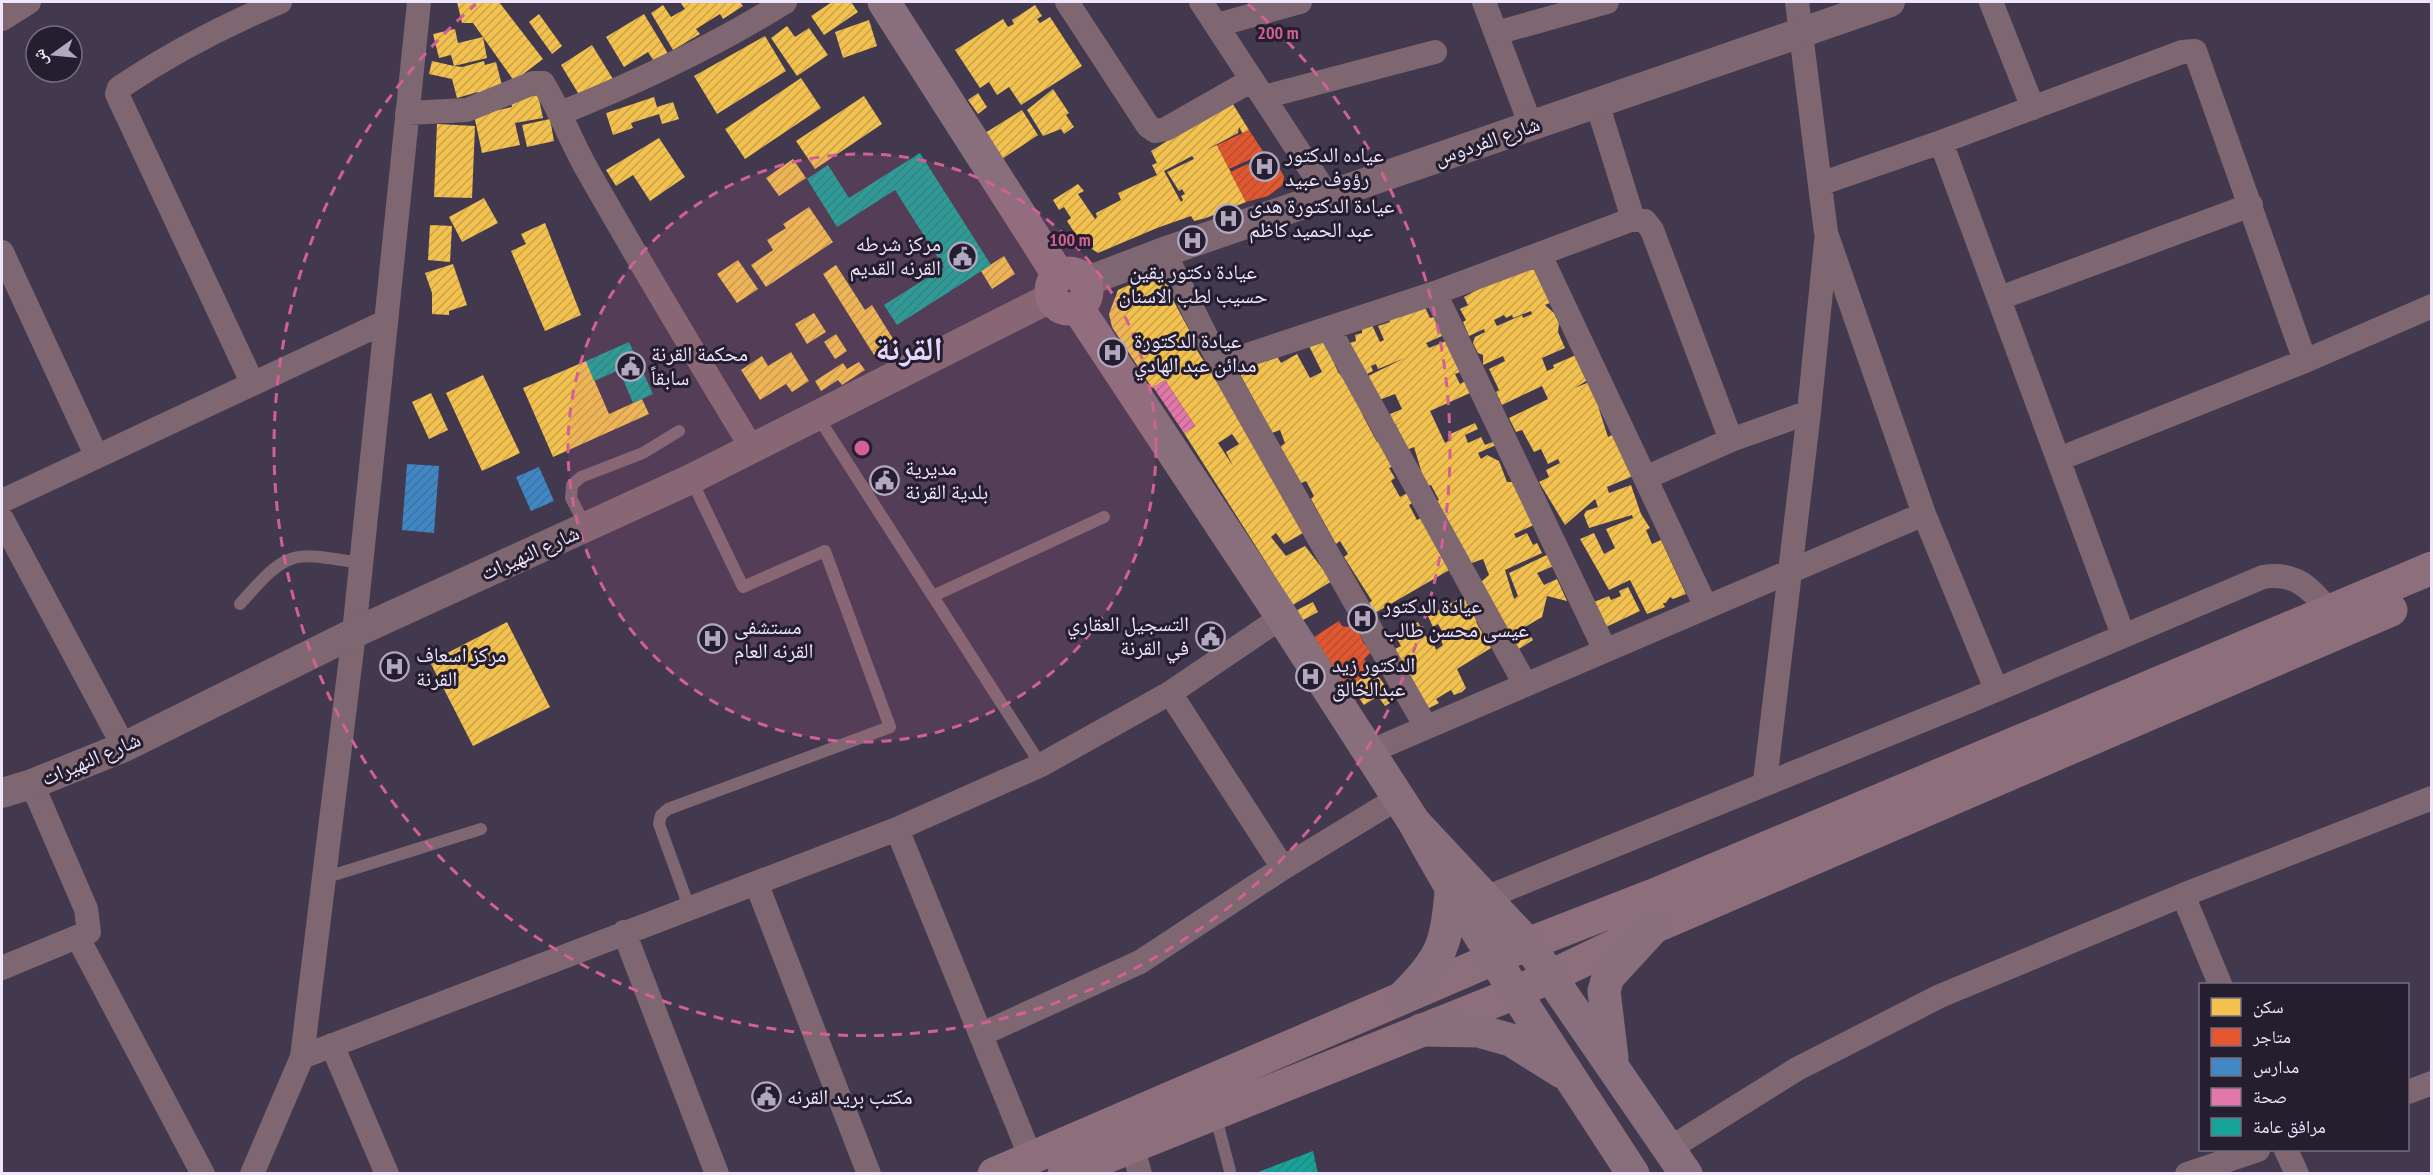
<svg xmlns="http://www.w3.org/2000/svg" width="2433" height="1175" font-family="'PT Sans Narrow','Noto Naskh Arabic',sans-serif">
  <defs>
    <pattern id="homes-hatch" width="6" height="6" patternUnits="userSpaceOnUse" patternTransform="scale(1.5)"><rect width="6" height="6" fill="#f2c14e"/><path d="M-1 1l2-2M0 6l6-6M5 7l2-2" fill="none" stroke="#c8a24e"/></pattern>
    <pattern id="shops-hatch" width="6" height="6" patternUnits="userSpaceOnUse" patternTransform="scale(1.5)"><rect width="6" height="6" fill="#e4572e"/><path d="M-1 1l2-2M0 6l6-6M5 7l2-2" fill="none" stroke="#ad5138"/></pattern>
    <pattern id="schools-hatch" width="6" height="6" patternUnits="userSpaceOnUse" patternTransform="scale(1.5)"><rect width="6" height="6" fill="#3f88c5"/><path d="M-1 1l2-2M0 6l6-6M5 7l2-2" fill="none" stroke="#42719b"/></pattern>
    <pattern id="health-hatch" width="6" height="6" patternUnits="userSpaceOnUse" patternTransform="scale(1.5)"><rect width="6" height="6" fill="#e377a8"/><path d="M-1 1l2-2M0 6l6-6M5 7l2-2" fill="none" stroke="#b4688c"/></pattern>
    <pattern id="public-hatch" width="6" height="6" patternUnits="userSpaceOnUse" patternTransform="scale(1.5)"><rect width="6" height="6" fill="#17a398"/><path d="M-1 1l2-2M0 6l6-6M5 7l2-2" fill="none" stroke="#268781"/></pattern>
  </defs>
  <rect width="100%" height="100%" fill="#42394f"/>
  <path fill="url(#homes-hatch)" fill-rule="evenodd" d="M457,2H499L543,59L514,81L473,23H462Z
    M680,2H740L743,6L723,19L720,14L696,29L700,34L673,50L651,13L663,5L671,17L685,9Z
    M832,2H851L858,12L824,35L811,16Z
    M1035,5L1042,16L1037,19L1040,23L1050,17L1082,66L1021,105L1009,87L997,95L989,82L980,88L955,50L1003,19L1008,27L1014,24L1012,20Z
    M539,14L562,46L552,54L529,22Z
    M644,14L670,57L657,66L648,52L624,67L606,37Z
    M869,20L877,46L843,58L835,32Z
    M787,26L795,37L809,28L828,55L797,76L771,38Z
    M455,29L458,43L483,37L487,58L454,66L462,67L484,61L485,65L496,62L503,89L479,96L478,92L457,98L452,79L429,74L432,61L454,66L451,55L439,58L433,34Z
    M765,36L786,71L717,114L694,76Z
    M592,45L613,79L581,98L561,65Z
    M801,78L821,108L745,159L725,129Z
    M1053,89L1069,113L1066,115L1074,127L1064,134L1061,129L1043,136L1027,110Z
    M978,93L987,107L978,114L968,100Z
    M538,95L543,118L515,123L520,145L482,153L474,115L512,107L511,100Z
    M864,96L882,124L815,169L796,141Z
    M654,97L657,107L673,102L679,119L662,124L659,114L631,123L633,128L613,135L606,113Z
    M1231,101L1249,130L1243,134L1239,127L1238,133L1206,150L1217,145L1246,202L1206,218L1194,221L1191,216L1157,228L1098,253L1083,243L1064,238L1074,232L1067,221L1071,218L1064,207L1059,210L1053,200L1078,184L1084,191L1078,194L1095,219L1097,217L1096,213L1121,200L1118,193L1157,175L1152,165L1157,163L1151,151ZM1192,156L1194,159L1167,172L1179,191L1182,189L1185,194L1181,196L1183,200L1181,202L1164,171Z
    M1022,110L1038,135L1002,159L985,133Z
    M550,119L554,141L527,147L522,125Z
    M437,124L475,126L472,198L434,197Z
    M659,138L685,177L650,201L633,175L616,186L606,170Z
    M793,159L806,178L779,196L766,178Z
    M484,198L498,223L462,242L449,217Z
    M809,207L833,242L766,287L751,265L773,250L767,240L786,228L783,224Z
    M545,223L581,315L545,331L511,251L526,244L521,234Z
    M430,225L452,226L450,262L428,260Z
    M1004,256L1015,274L992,289L981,271Z
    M738,260L758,289L737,303L717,274Z
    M1531,261L1552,302L1545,305L1554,313L1559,323L1558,332L1565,348L1542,358L1547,371L1554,368L1553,365L1576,355L1589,379L1575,388L1589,382L1601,408L1599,409L1608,437L1614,434L1633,476L1607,487L1609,493L1631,485L1641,514L1650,528L1646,530L1652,544L1661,540L1686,594L1673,599L1670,597L1666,603H1663L1665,607L1647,614L1630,580L1609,590L1580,539L1594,533L1604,554L1615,548L1606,529L1633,518L1632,515L1589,528L1584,515L1586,511L1598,507L1595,499L1565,525L1539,482L1549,477L1546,470L1560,463L1558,459L1548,464L1541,449L1534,452L1522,430L1516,432L1509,418L1548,399L1542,386L1502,405L1496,392L1499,390L1489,369L1505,361L1503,356L1483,365V355L1478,353L1473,343L1475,337L1485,332L1484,329L1469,336L1463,322L1466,320L1460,309L1468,305L1464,297ZM1531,311L1532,314L1523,318L1522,315L1497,326L1494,320L1504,315L1506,318L1512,315L1513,318Z
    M453,264L467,305L449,311V315L432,314V293L425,273Z
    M836,265L865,310L872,305L895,342L874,355L823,274Z
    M1162,270L1176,296L1172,298L1194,339L1191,341L1232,405L1303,533L1284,544L1276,533L1271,537L1286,556L1305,546L1332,581L1293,605L1184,433L1195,426L1165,380L1152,388L1112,327L1109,314L1118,290ZM1232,434L1239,444L1226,452L1233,466L1218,443Z
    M1423,303L1430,318L1434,317L1442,336L1426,343L1429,348L1446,341L1460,372L1455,374L1460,384L1465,381L1470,393L1430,411L1445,443L1450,440L1448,435L1475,423L1478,429L1465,435L1468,443L1481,437L1485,445L1495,441L1496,445L1478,453L1481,459L1487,455L1499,461L1507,482H1512L1536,524L1514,534L1516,538L1527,533L1533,545L1537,543L1542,553L1505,570L1514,599L1518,596L1509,573L1553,552L1556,565L1537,573L1544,585L1557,579L1567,601L1547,596L1542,617L1525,627L1533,640L1517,650L1481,582L1489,575L1483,559L1469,564L1434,502L1439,500L1431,485L1426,487L1414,447L1407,450L1396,425L1403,421L1395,425L1390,414L1402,409L1395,394L1379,400L1368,376L1405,358L1378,369L1376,364L1371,366L1373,371L1363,376L1350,343L1356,341L1355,335L1362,333V329L1372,325L1380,342L1384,340L1378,326L1390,322L1387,313Z
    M814,313L826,332L807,344L795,324Z
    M836,334L847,351L835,359L824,342Z
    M1322,336L1338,372L1356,394L1363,416L1377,442L1381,440L1394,466L1389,468L1395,478L1391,481L1400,497L1409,492L1414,502L1409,505L1417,520L1423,517L1451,569L1375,613L1369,603L1372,601L1344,557L1348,554L1340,541L1336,544L1311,499L1314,496L1306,481L1301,483L1280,447L1285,443L1280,430L1272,433L1235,365L1265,355L1268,361L1277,356L1281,363L1297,354L1310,378L1322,372L1307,342Z
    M791,352L809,381L792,392L786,384L760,400L741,370L762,356L768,366Z
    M586,361L609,414L642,399L649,414L553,457L523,388Z
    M859,362L865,370L842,385L838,380L821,391L815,381L843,363L847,369Z
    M483,375L520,453L482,471L446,393Z
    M431,393L448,430L429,439L412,402Z
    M1628,587L1640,611L1606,627L1594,602L1609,596L1611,600L1621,596L1619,591Z
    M1466,595L1480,619L1476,622L1491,648L1457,669L1466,688L1462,692L1454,695L1451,690L1436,699L1439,703L1427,709L1395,649L1401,646L1395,635L1418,622L1426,637L1431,635L1436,650L1443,645L1438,634L1442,631L1438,624L1433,627L1428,616Z
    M1313,602L1318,612L1303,620L1297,610Z
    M507,622L550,707L473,746L430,662Z
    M1374,670L1395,700L1385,706L1378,696L1364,705L1350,686Z"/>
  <path fill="url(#shops-hatch)" d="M1249,130L1264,153L1229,169L1217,145Z
    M1270,154L1284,176L1283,185L1268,196L1246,202L1230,172Z
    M1339,621L1342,626L1347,627L1355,623L1363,642L1371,652L1364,659L1372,671L1347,688L1314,637Z"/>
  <path fill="url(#schools-hatch)" d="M407,464L439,466L434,533L402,530Z
    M539,467L554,501L531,511L516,477Z"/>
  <path fill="url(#health-hatch)" d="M1165,380L1195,426L1184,433L1153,387Z"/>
  <path fill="url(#public-hatch)" d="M920,153L991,265L897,325L884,305L944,267L895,190L837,227L807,179L828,165L849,198Z
    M629,342L653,394L633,403L619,370L594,381L586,361Z
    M1313,1151L1318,1174H1256V1173Z"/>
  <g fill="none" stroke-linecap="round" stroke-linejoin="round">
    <path stroke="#7e6770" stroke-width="12" d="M818,417L1041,765
      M586,527L571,498L572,485L581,477L643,453L679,431
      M933,596L1104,517
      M240,604C288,550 289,551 361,563
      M324,878L481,829
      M689,907L659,824L661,815L668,809L890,727L825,551L743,587L691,479
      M1215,1114L1230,1171"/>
    <path stroke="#7e6770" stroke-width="24" d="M1067,2L1148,126L1155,131L1166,129L1252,80
      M1201,2L1328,196
      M1484,2L1531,126
      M1797,2L1826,233L1924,514L1996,689
      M1991,2L2033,108
      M2,19L29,2
      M1217,25L1300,2
      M1496,33L1607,2
      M1264,97L1435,52
      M1597,103L1633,219
      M407,113L467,110L533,83H543C561,112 572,144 589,173C642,266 697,358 753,450
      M561,113C638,82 715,46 785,2
      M1941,142L2123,635
      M1820,184L1941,142L2182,52L2195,51L2305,361
      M2,252L96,455
      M1164,252L1220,364L1426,727
      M1540,255L1706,607
      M1435,293L1605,650
      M2000,298L2251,205
      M1329,329L1525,684
      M1220,364L1435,293L1633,219L1645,221L1652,230L1731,440
      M252,382L117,94L119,88C171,53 223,26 280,2
      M2059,459L2305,361L2432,306
      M1645,478L1731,440L1809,412
      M2,501L385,322
      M2,519L124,747
      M1170,693L1283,868
      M1369,752L1924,514
      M1765,782L1809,412L1826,241
      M897,829L1031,1158
      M757,885L869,1174
      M2183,895L2220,984
      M1485,898L1963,704L2263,577C2295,572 2310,587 2329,611
      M624,932L717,1174
      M78,938L203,1174
      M2,968L89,932L86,909L32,784
      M982,1034L1140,962L1283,868L1398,798
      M332,1045L387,1174
      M302,1057L897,829L1041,765L1170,693L1282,617
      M2408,1092L2432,1083
      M1132,1145L1140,1174
      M1669,1149L1797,1069L1940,996L2183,895L2432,798
      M2286,1150L2297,1174
      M252,1174L302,1057L354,633L419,2
      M2187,1174L2258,1150"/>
    <path stroke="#7e6770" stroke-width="30" d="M1085,282L1164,252L1890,2
      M2,793L32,784L124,747L354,633L691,479L1052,297"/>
    <path stroke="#8c6f7b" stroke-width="33" d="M994,1174L1528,944L1661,892L2432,568
      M1064,1174L1515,993L1654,927L2391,610"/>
    <path stroke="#886f7b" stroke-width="33" d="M884,2L1059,276
      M1051 291a18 18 0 1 1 36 0a18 18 0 1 1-36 0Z
      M1077,307L1282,617L1414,822
      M1404,996C1442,958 1447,944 1451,891
      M1421,1030L1479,1031L1511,1040L1562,1072
      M1612,1058L1604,991L1608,977L1654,927
      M1633,1174C1558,1058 1480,943 1414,822L1528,944L1686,1174"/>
  </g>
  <circle cx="862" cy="448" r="294" fill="#d26094" fill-opacity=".12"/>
  <g fill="none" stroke="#d26094" stroke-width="3" stroke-dasharray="10 8">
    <circle cx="862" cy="448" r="294"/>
    <path d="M1248 4A588 588 0 1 1 476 4"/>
  </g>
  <defs>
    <symbol id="hospital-ring" viewBox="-11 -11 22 22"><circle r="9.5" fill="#241e2f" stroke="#b2a9c1" stroke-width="1.5"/><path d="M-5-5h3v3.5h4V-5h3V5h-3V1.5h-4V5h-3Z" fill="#b2a9c1"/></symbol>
    <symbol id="civic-ring" viewBox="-11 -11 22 22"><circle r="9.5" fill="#241e2f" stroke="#b2a9c1" stroke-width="1.5"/><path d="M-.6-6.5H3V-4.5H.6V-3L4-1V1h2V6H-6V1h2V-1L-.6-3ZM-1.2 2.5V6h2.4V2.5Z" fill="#b2a9c1"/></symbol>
  </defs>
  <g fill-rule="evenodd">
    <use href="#hospital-ring" x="1248" y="150" width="33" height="33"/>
    <use href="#hospital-ring" x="1212" y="202" width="33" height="33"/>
    <use href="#hospital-ring" x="1176" y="224" width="33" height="33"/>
    <use href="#civic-ring" x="946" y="240" width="33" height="33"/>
    <use href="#hospital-ring" x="1096" y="336" width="33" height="33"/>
    <use href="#civic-ring" x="614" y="350" width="33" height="33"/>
    <use href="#civic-ring" x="868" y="464" width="33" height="33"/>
    <use href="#hospital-ring" x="1346" y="602" width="33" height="33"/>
    <use href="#civic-ring" x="1194" y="620" width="33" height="33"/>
    <use href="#hospital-ring" x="696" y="622" width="33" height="33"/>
    <use href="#hospital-ring" x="378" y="650" width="33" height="33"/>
    <use href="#hospital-ring" x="1294" y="660" width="33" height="33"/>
    <use href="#civic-ring" x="750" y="1080" width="33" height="33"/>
  </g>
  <g text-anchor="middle" stroke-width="6" stroke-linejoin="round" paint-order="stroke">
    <g font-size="21" fill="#efe6fe" stroke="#241e2f">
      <text transform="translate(1487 141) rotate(-19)" y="7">شارع الفردوس</text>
      <text transform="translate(530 553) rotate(-24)" y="7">شارع النهيرات</text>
      <text transform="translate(91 759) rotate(-23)" y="7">شارع النهيرات</text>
    </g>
    <g font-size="21" fill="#efe6fe" stroke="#241e2f" text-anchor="start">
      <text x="1285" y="162">عياده الدكتور<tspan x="1285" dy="24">رؤوف عبيد</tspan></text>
      <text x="1249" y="213">عيادة الدكتورة هدى<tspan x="1249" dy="24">عبد الحميد كاظم</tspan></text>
      <text x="941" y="251" text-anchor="end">مركز شرطه<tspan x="941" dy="24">القرنه القديم</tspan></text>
      <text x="1193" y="279" text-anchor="middle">عيادة دكتور يقين<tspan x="1193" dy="24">حسيب لطب الاسنان</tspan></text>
      <text x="1134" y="348">عيادة الدكتورة<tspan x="1134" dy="24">مدائن عبد الهادي</tspan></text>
      <text x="651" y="361">محكمة القرنة<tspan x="651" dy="24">سابقاً</tspan></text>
      <text x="905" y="475">مديرية<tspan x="905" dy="24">بلدية القرنة</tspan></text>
      <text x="1383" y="613">عيادة الدكتور<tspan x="1383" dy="24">عيسى محسن طالب</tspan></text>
      <text x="1189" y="631" text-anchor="end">التسجيل العقاري<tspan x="1189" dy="24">في القرنة</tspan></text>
      <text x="734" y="634">مستشفى<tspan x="734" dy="24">القرنه العام</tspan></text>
      <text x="416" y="662">مركز اسعاف<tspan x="416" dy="24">القرنة</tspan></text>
      <text x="1332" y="672">الدكتور زيد<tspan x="1332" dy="24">عبدالخالق</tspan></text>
      <text x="787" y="1104">مكتب بريد القرنه</text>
    </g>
    <g font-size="33" font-weight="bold" fill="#e5d7fe" stroke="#241e2f">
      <text x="909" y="360">القرنة</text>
    </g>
  </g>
  <circle cx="862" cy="448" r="9" fill="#d26094" stroke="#241e2f" stroke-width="3"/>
  <g font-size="18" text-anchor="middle" font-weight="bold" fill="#d26094" stroke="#241e2f" stroke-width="6" stroke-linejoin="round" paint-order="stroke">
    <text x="1278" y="39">200 m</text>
    <text x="1070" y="246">100 m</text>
  </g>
  <rect width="2433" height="1175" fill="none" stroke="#efe6fe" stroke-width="6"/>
  <rect x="2199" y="983" width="210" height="168" fill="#241e2f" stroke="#756e82" stroke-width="1.5"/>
  <rect x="2211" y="998" width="30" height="18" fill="#f2c14e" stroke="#756e82" stroke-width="1.5"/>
  <text x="2253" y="1013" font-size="18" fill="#efe6fe">سكن</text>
  <rect x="2211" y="1028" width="30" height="18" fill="#e4572e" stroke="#756e82" stroke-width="1.5"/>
  <text x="2253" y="1043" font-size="18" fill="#efe6fe">متاجر</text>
  <rect x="2211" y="1058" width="30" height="18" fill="#3f88c5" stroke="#756e82" stroke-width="1.5"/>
  <text x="2253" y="1073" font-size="18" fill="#efe6fe">مدارس</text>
  <rect x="2211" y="1088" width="30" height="18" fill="#e377a8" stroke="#756e82" stroke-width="1.5"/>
  <text x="2253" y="1103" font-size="18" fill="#efe6fe">صحة</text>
  <rect x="2211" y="1118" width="30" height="18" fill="#17a398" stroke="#756e82" stroke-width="1.5"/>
  <text x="2253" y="1133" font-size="18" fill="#efe6fe">مرافق عامة</text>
  <g transform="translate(54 54) rotate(255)"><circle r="28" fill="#241e2f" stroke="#756e82" stroke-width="1.5"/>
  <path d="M0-4.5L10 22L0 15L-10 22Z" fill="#b2a9c1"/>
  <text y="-9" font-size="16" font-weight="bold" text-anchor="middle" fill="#efe6fe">ش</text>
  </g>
</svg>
